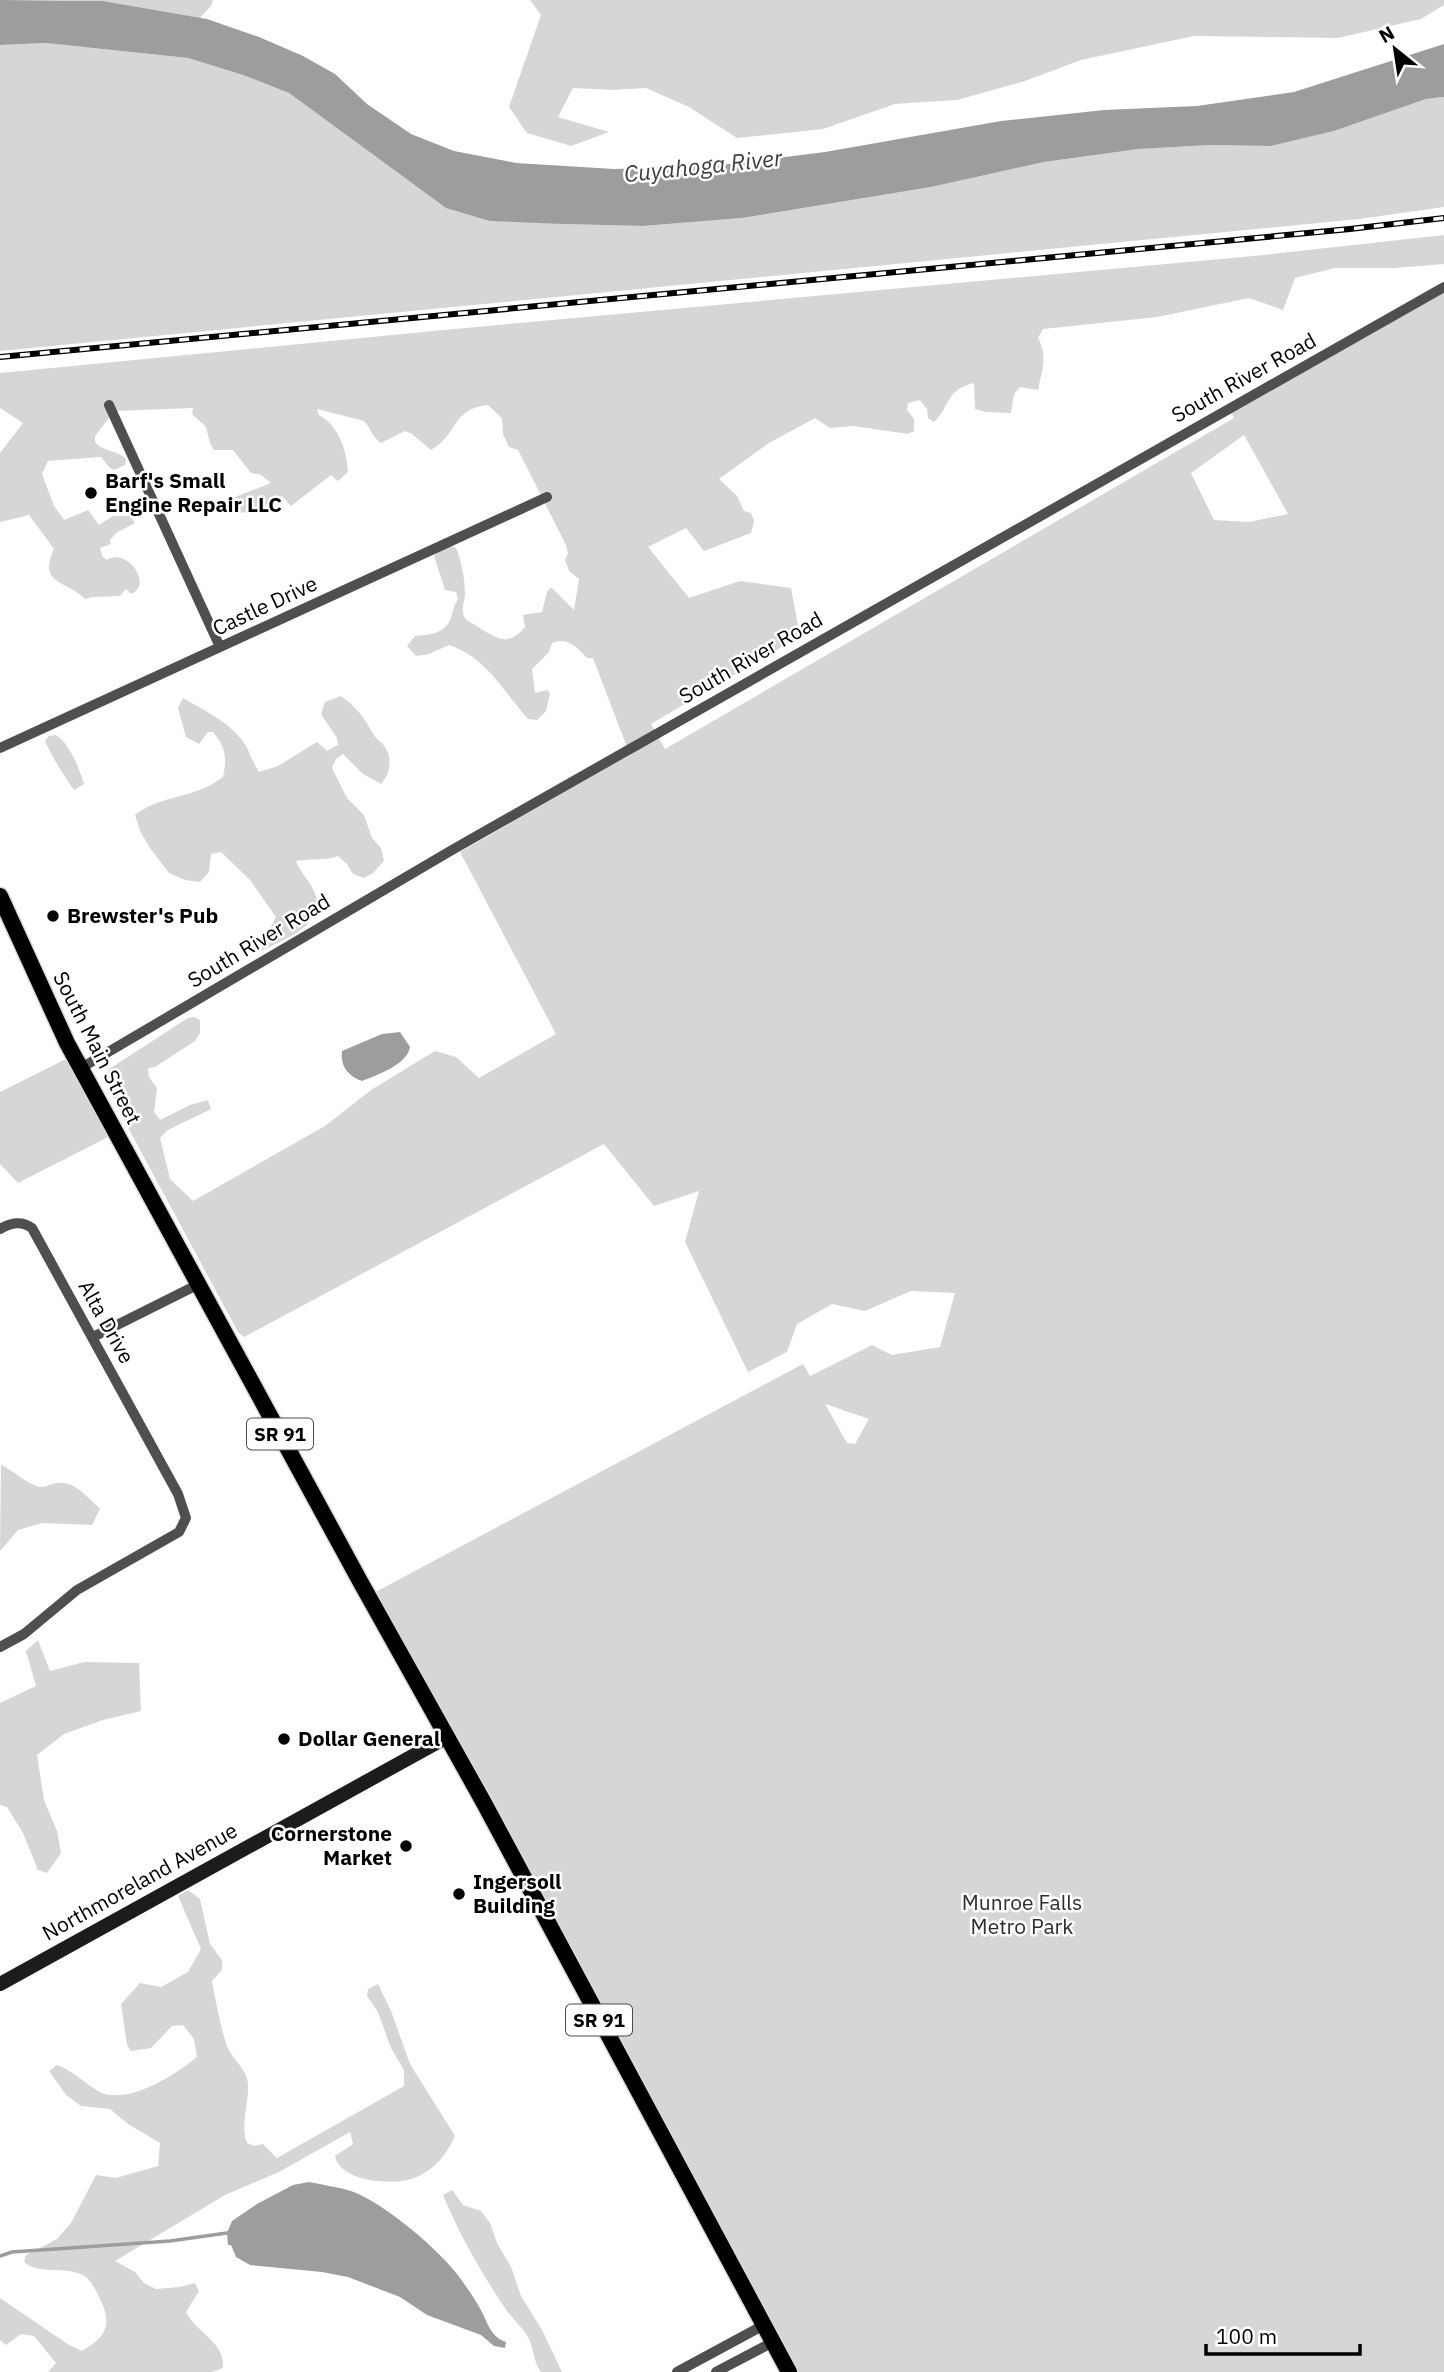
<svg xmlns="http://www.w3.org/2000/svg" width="1444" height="2372" font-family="'IBM Plex Sans',sans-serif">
  <rect width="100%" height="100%" fill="#fff"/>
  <path fill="#d6d6d6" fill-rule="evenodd" d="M46,0H213L211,6L200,18L103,1Z
    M530,0H1444V5L1421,19L1338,38L1194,36L1081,60L1025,81L957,100L895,104L823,129L737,138L689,107L646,88L612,90L573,88L558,117L609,132L571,146L527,133L509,107L541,15Z
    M46,43L188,58L243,75L289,93L446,208L563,224L643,226L742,218L931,187L1044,162L1139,149L1210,145L1271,146L1334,131L1426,99L1444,97V207L1359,219L0,351V45Z
    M1444,235V264L1395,268H1335L1295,278L1283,310L1249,298L1157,317L1043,329L1038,338C1048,357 1042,370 1038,390L1020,387L1014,394L1011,413L986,412L975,409L974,383C944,391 952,404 934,422L928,418L927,409L920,400L908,403L907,410L914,419V431L908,434L854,426L830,428L815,418L769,443L719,479L737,496L744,511L751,513L754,521L751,533L704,551L686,528L648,547L689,598L740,581L791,588L800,636L651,724L665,749L1234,418L1229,408L1444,287V2372H789L368,1596L803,1364L810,1376L872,1345L892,1355L940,1347L955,1293L911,1291L865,1311L832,1304L797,1324L787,1352L748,1372L685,1242L699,1191L654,1206L604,1144L244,1337L238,1332L124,1120L107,1080L109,1069L188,1018L194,1017L200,1020V1033L195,1041L155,1067L148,1068L149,1077L157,1088L154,1112L160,1120L190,1105L208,1100L211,1109L168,1130L160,1138L170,1179L193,1201L325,1126L371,1090L435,1051L456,1057L479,1078L556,1034L460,852L630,755L593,658H587C577,648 568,636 552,643L549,652L532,669L535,693L547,690L550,693L546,711L537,720L528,719C503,691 486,657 449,645L429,654L416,656L407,646L415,636C428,635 444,634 450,620C453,613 453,606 458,599L456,592L445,590L434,556L439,550L451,546L456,548C462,563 465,580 465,596C464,602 462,607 463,613C465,622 471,622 478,627C498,639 508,647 525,627L523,615L542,612L547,592L551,587L574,610L579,579L569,571L565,560L568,553L566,545L518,450L509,447L503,434L502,418L488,405C451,409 458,435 431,450L412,434L405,431L381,443C370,435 372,429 364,421L317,409L319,415C339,426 347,451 348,472L338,481L331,475L291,506L282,496C263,509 242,520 219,506L222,502L271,483L261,475L251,473L233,450H214L210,443L206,427L192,414L193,408L114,411L95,436V442C103,452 117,450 126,459L125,465L114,470L110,468L101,457L48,461L42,474L54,506L64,520L88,510L99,525L113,516H130L135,523L116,533L110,540L111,544L100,548L102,556L107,560C126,547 154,584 131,594L126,589L120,596L92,597L85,599C68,581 37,585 54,549L29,515L0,522V453L23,423L0,408V373L454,329L1253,256ZM1244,435L1288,514L1249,522L1214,520L1191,473ZM825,1404L869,1419L855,1444L847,1443Z
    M341,696C357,707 364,718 374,735C377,740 382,742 385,747C393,759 390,774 381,784L363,774L343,754L336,759L332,768L347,798L364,815L372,838L381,848L384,861L373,873L364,878L353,874L347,864L338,856C326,861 310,858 296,861C300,872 308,879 313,889C331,924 286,937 262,951L261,945L276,917L250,880L221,852L211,854L209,872L200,882L185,880L169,873L150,848L140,831L135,815C162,794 195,799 223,777C227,757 226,748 213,732H208L199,744L186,737L178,708L183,698C203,710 226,720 241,739C249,748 252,762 259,772L278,766L317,742L327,751L338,745L337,738L321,714L325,702Z
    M56,735C70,744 79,768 84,784L74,790C63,774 53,759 45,741L49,736Z
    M74,1055L116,1133L18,1183L0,1164V1092Z
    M1,1465C15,1471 27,1485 41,1487C47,1487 52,1483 58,1483C75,1481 89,1499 100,1509L92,1525L42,1523L18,1530L0,1551Z
    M38,1640L50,1671L84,1662L139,1663L141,1711L103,1720L64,1734L37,1755L44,1800L57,1831L61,1853L47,1873L38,1870L23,1833L7,1807L0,1805V1703L36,1686L26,1651Z
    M188,1890L200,1899L210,1944L222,1960V1970L212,1981C216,2003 220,2026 227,2046C232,2060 247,2068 248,2084C249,2104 240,2125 247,2143L254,2146L263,2144L277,2158L404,2086V2070L391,2048L378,2012L367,1996L368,1989L378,1984L391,2011L410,2064L455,2136C446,2155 435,2170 414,2178C394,2186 340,2182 335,2156L353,2144L350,2132L279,2172L225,2195L115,2261L135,2272L144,2283L156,2289L179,2287L195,2283L199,2291L186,2312C196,2333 225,2341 223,2368L212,2372H48L56,2363L34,2336L21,2334L6,2345L0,2340V2298L69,2345L82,2351C107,2336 113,2325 99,2297C96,2290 90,2279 83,2275C65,2266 39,2275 24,2262L26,2255L57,2239L71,2223L96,2175L116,2178L158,2166L160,2143L128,2124L110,2109L81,2106L66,2095L49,2071L57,2065C74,2071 84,2083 98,2091C126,2107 177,2074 197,2057L194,2039L183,2025L172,2026L151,2048L131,2051L127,2045L121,2004L140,1983L161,1987L188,1972L201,1949L178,1896Z
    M452,2190L463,2205L481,2211L490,2223L497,2243L511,2267L521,2296L542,2330L562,2372H541C534,2362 534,2352 530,2341C525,2330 514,2320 507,2311C483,2276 459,2234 443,2195Z"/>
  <path fill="#9d9d9d" d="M0,0L103,1L207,19L259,37L303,56L335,74L367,104L411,134L454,151L516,163L614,169L713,166L825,152L1001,121L1104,110L1197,106L1294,92L1444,44V97L1426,99L1334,131L1271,146L1210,145L1139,149L1044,162L931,187L742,218L643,226L563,224L490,221L446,208L289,93L243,75L188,58L46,43L0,45Z
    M400,1032L410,1047C407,1065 377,1075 362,1081C348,1076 340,1066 342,1051L382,1034Z
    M309,2182C323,2185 338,2187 351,2191C383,2202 440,2250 460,2278C468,2289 477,2302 483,2314C489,2327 492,2337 506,2342L505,2348L494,2346L481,2335L427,2315L400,2297L348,2277L322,2272L250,2265L236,2257L231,2245H228L227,2233L232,2221L257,2204L293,2185Z"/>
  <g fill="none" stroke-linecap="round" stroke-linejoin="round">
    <path stroke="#9d9d9d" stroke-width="3.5" d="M0,2256L12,2252L170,2241L227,2233"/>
    <defs>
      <path id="primary" d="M0,896L67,1043L361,1583L484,1803L789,2372"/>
    </defs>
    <use href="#primary" stroke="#dbdbdb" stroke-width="19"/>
    <path stroke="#4f4f4f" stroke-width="10" d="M109,405L220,647
      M0,748L547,497
      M81,1068L452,850L1444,287
      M0,1229C11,1223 21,1220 32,1228L178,1494L186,1518L179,1532L77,1590L24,1634L0,1647
      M93,1337L199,1284
      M677,2372L764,2325
      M716,2372L773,2342"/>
    <path stroke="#1c1c1c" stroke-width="14" d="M0,1984L447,1737"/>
    <use href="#primary" stroke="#000" stroke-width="16"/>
    <defs>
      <path id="rail" d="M0,357L1350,229L1444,218"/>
    </defs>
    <use href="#rail" stroke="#000" stroke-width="6"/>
    <use href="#rail" stroke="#fff" stroke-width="3.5" stroke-dasharray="10" stroke-linecap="butt"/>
  </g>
  <g fill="#000" stroke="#fff" stroke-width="2.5">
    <circle cx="91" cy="493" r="7"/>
    <circle cx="53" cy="916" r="7"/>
    <circle cx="284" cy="1739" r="7"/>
    <circle cx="406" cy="1846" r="7"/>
    <circle cx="459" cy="1894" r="7"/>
  </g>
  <g text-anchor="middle" stroke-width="5" stroke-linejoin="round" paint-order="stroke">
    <g fill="#fff" stroke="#4c4c4c" stroke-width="2">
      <rect x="247" y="1418.5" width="66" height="31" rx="5"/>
      <rect x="566" y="2004.5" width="66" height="31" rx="5"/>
    </g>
    <g font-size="19" font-weight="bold" fill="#000">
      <text x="280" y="1441">SR 91</text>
      <text x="599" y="2027">SR 91</text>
    </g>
    <g font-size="21" fill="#000" stroke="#fff">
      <text transform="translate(1244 378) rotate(-29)" y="7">South River Road</text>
      <text transform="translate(265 606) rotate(-25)" y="7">Castle Drive</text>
      <text transform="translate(751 658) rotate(-30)" y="7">South River Road</text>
      <text transform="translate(259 941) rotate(-31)" y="7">South River Road</text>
      <text transform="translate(97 1048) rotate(63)" y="7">South Main Street</text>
      <text transform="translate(106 1322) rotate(61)" y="7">Alta Drive</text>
      <text transform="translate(140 1882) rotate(-29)" y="7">Northmoreland Avenue</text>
    </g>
    <g font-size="21" font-weight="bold" fill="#000" stroke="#fff" text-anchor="start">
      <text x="105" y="488">Barf's Small<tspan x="105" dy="24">Engine Repair LLC</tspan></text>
      <text x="67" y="923">Brewster's Pub</text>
      <text x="298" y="1746">Dollar General</text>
      <text x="392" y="1841" text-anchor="end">Cornerstone<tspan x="392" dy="24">Market</tspan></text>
      <text x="473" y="1889">Ingersoll<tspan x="473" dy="24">Building</tspan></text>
    </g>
    <g font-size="21" fill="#2d2d2d" stroke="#fff">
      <text x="1022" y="1910">Munroe Falls<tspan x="1022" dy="24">Metro Park</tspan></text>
    </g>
    <g font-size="23" font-style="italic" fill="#3e3e3e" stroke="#fff">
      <text transform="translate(703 166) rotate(-6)" y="8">Cuyahoga River</text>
    </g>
  </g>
  <g transform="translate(1395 49) rotate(330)" stroke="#ffffff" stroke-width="5" paint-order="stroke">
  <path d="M0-5L12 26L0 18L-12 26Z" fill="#000000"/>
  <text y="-10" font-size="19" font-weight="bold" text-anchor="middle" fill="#000000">N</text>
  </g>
  <path d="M1206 2344v10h154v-10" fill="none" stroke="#000000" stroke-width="3.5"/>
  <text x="1216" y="2344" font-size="21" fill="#000000" stroke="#ffffff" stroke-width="5" paint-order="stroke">100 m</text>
</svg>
